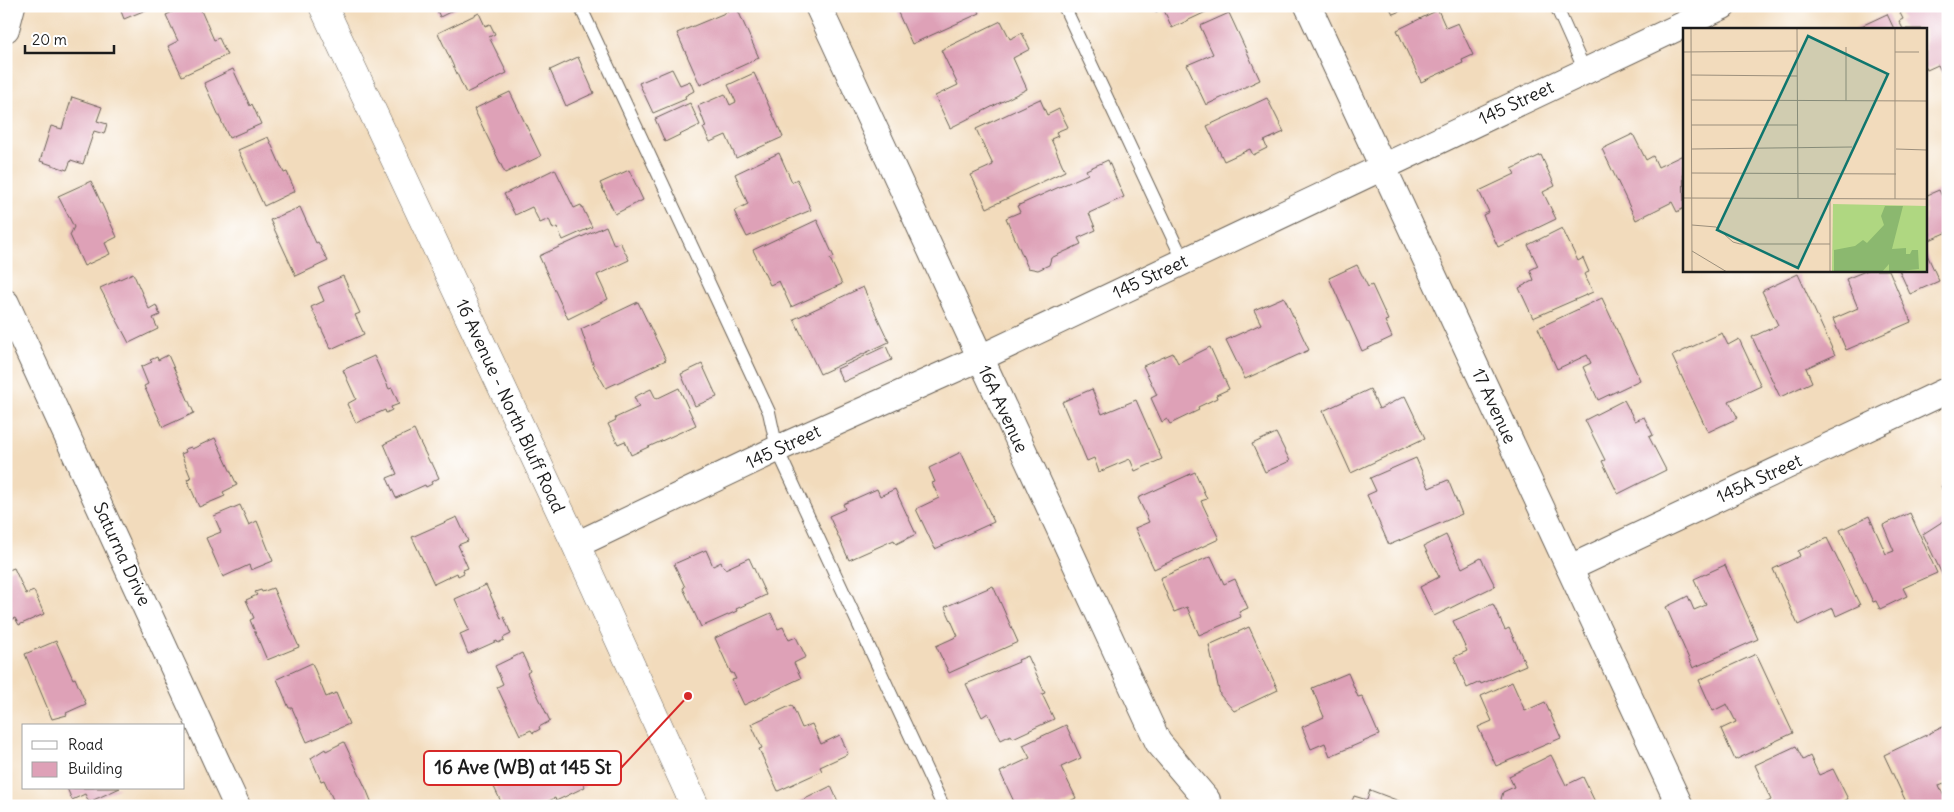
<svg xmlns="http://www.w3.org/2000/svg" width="1954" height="812" font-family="Delius,sans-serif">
  <rect width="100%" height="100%" fill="#fff"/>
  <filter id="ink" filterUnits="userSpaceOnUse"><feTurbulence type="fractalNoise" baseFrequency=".02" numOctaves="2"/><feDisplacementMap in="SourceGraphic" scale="10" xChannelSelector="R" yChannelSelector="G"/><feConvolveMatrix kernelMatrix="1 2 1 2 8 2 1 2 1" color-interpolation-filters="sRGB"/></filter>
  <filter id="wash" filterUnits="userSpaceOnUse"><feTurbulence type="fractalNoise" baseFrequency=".0096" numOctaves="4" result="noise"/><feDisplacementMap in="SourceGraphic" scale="20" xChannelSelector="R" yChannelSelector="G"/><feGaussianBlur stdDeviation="1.12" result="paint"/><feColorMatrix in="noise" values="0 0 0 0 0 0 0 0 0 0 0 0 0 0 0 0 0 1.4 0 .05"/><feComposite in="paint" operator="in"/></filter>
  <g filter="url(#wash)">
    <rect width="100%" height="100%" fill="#f2dbbc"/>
    <g id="blocks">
      <path fill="#dea1b7" d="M119,6H155L124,19Z
        M185,6H199L214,40L219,38L227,55L182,76L168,46L178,41L166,15Z
        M435,6H462L440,17Z
        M895,6H976L980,13L912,44Z
        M1154,6H1208L1210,10L1172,28L1163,8L1156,12Z
        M1389,6H1412L1393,14Z
        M1902,6H1948V85L1938,65L1927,70L1925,66V29H1903L1899,21L1903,19L1900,13L1904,11Z
        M737,8L759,58L700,85L677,33Z
        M1438,10L1446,28L1458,23L1473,55L1462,60L1463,63L1421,82L1397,30Z
        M479,13L485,26L490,24L495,34L489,37L507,73L466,93L438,33Z
        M1229,13L1260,80L1206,105L1187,65L1213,54L1200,26Z
        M1887,14L1894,29H1855Z
        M1001,21L1010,39L1022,33L1030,49L1013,58L1027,89L950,128L935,96L958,85L941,50Z
        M578,57L594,93L566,106L550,70Z
        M233,69L250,106L252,104L261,124L229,138L204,83Z
        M672,69L680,85L690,81L694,91L685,96L686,99L653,113L639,83Z
        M754,73L783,137L736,158L726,135L710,142L703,128L706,127L698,106L725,94L730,105L736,102L728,85Z
        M510,92L541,156L505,173L474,109Z
        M72,97L102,107L97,121L107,124L104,134L94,131L83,164L71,160L67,170L40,161L51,126L62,129Z
        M1267,98L1284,132L1264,141L1267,148L1253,155L1250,149L1224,161L1207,126Z
        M1040,99L1047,115L1059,109L1068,127L1056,132L1058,136L1051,139L1065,171L987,208L971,175L993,165L976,129Z
        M690,103L700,125L665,142L655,119Z
        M1633,134L1646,160L1653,156L1658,167L1683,155L1684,208L1677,212L1672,202L1636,220L1602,149Z
        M268,137L284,173L287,172L295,191L264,206L238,150Z
        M779,153L792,182L797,179L811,210L747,237L734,211L748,204L735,174Z
        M1541,155L1555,186L1543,192L1556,219L1498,247L1483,215L1489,212L1479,191L1515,174L1512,169Z
        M1108,160L1124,197L1089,213L1096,230L1078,238L1081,244L1051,258L1049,265L1038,270L1028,268L1006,218L1020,212L1017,206L1088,174L1086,170Z
        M555,169L574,208L581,205L592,227L563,240L557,227L553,229L549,219L540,223L532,207L515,215L504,194Z
        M629,170L643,200L615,214L600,183Z
        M91,181L117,237L105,243L110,254L84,266L70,235L74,227L58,196Z
        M1939,190L1948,209V232L1925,242V196Z
        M300,207L316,243L318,242L328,261L296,276L270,220Z
        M817,220L834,257L830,259L842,284L791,307L779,281L770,285L753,250Z
        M606,226L614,245L620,242L629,260L597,275L608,299L568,319L539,256Z
        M1562,228L1578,261L1583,258L1589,272L1584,274L1593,292L1533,318L1519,288L1534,280L1530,270L1538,266L1528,245Z
        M1925,250L1939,281L1910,294L1899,270H1925Z
        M1357,265L1368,287L1372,285L1388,320L1385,321L1392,337L1362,351L1329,278Z
        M1868,270H1889L1911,322L1846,350L1833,319L1858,308L1846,279Z
        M133,273L149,309L156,305L160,315L153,318L158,329L129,343L100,288Z
        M1798,274L1835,355L1806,368L1812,382L1780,397L1752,337L1778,325L1762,291Z
        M343,276L360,313L355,315L364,334L331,349L311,307L324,301L318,287Z
        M863,287L889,342L820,374L794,319Z
        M1284,297L1309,350L1245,379L1226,340L1261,324L1254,310Z
        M1602,298L1640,380L1598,400L1583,367L1591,363L1587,355L1557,369L1538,328Z
        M638,302L666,360L606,388L594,367L581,329Z
        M1722,333L1728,345L1739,339L1761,386L1729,401L1738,418L1708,432L1672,356Z
        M886,346L892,360L843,382L837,369Z
        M1210,347L1229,389L1216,395L1217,398L1198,407L1199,410L1170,424L1167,419L1162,422L1151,398L1157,395L1143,366L1173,353L1178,363Z
        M168,355L194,413L163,427L144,386L148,384L141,367L152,362L150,360L157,357L158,360Z
        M374,356L389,389L392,388L399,404L391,407L392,410L386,413L385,410L356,423L347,404L356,399L343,370Z
        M702,364L717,397L695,406L681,374Z
        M679,388L696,425L631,455L625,441L618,444L608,424L616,420L615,418L639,407L634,397L651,389L656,399Z
        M1092,389L1102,414L1136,400L1162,459L1135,471L1130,459L1099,472L1094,458L1087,461L1062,402Z
        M1370,389L1379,409L1405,396L1425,438L1351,473L1323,411Z
        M1624,400L1635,421L1644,417L1653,435L1649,437L1666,470L1618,494L1602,461L1605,460L1585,420Z
        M414,430L430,463H432L439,478L431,482L432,484L426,487L425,485L396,498L387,478L397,474L384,444Z
        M1276,433L1290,461L1265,472L1252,444Z
        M215,438L237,485L223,492L225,496L199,507L187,479L191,478L181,454L186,452L185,449L191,447L192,449Z
        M961,452L994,522L935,549L916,509L939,498L932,483L935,482L929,468Z
        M1416,458L1429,488L1448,480L1462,514L1389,545L1367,495L1376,491L1370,478Z
        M1195,472L1207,499L1201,501L1219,539L1154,569L1135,528L1149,522L1138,498Z
        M1948,483V506L1941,486Z
        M877,489L880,496L895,489L916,534L896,544L894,540L849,560L829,516L845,509L843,504Z
        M240,505L249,525L257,521L273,561L251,570L249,565L223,577L206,538L221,532L214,516Z
        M1910,513L1937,573L1903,588L1907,596L1880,609L1876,601L1873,602L1840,530L1869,516L1886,554L1894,551L1883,525Z
        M457,517L468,541L458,545L468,568L463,570L464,573L458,576L457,573L434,584L412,537Z
        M1948,518V587L1923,534Z
        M1446,535L1462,568L1481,558L1495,586L1434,616L1420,587L1439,577L1424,546Z
        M1827,538L1860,605L1836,616L1833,608L1798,625L1773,569L1800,556L1798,551Z
        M706,550L713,566L721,562L725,569L749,558L766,595L736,609L737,611L701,627L683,588L685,587L674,564Z
        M1211,556L1224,584L1235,579L1248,608L1239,612L1241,617L1199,635L1187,607L1174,612L1160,578Z
        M1725,565L1758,639L1693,668L1666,607L1688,596L1694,610L1706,605L1694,579Z
        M14,568L26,594L34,591L44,614L19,625L15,618L6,622V571Z
        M486,585L501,618L504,617L511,634L503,638L504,640L498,643L497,641L468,654L460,634L469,630L455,599Z
        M993,586L1018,642L949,673L936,646L958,636L945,607Z
        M273,588L299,647L267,660L250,620L254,618L246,600L257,595L255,592L261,590L262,592Z
        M1493,604L1505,630L1509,628L1526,665L1481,684L1480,682L1467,688L1454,657L1467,651L1453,621Z
        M771,613L778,629L783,627L789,640L796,637L806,657L794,663L801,678L744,705L732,680L736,679L733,673H731L715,638Z
        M1249,627L1278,690L1234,711L1220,695L1209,645Z
        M56,641L73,679L75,678L86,704L66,713L67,715L52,719L25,654Z
        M522,653L530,671L527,673L550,721L539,727L540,729L533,733L531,730L520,735L497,687L503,684L495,666Z
        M1756,654L1793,733L1735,760L1721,729L1736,722L1727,704L1713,711L1699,680Z
        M1028,656L1045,693L1042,694L1054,719L1013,738L1011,735L1001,740L988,713L982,717L966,684L1019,662L1018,660Z
        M312,663L326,697L336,693L349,724L307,742L292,708H289L277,679Z
        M1348,673L1358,697L1362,696L1379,735L1330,756L1325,743L1311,749L1302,727L1324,717L1312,688Z
        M1512,682L1525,711L1545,702L1561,738L1496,766L1478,727L1492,721L1481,696Z
        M792,705L802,728L812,724L821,744L840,735L848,754L820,767L822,771L778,791L759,749L762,748L751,724Z
        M1066,725L1081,758L1061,767L1076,798L1060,806H1016L1000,772L1030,758L1023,745Z
        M1947,725L1948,791L1944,783L1939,785L1948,806H1908L1884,755Z
        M344,742L367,791L373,806H336L324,780L321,781L311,758L325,749L326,751Z
        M1796,746L1803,760L1810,756L1819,775L1833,769L1848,799L1833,806H1759L1771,800L1755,765Z
        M570,753L585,787L556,801L555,798L538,806H503L494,787Z
        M1551,755L1566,785L1583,777L1597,806H1504L1501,799L1503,792L1514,787L1509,776Z
        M831,786L840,806H791Z
        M67,788H120L89,802L85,794L72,800Z
        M1370,790L1412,806H1350L1354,796L1367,800Z"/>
    </g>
  </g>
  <g filter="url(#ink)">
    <use href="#blocks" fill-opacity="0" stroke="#675f54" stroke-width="1"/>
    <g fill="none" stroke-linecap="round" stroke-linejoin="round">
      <defs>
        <path id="service" d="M580,6L769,412L777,449L943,806
          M1064,6L1184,262
          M1556,6L1585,71"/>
        <path id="minor" d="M818,6L1158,742L1207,800
          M1308,6L1680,806
          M6,29L12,6
          M6,303L237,806
          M576,545L777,449L980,358L1723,6
          M1570,568L1948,390"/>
        <path id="secondary" d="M323,6L576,545L695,806"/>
      </defs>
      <use href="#service" stroke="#675f54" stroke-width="14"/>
      <use href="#minor" stroke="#675f54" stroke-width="28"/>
      <use href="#secondary" stroke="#675f54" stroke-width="29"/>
      <use href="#service" stroke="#fff" stroke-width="12"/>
      <use href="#minor" stroke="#fff" stroke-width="26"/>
      <use href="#secondary" stroke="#fff" stroke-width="28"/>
    </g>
  </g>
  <g text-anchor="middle" stroke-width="4" stroke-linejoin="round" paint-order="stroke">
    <g font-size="18" fill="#1c1c1c" stroke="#fff">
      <text transform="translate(1516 103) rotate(-25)" y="6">145 Street</text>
      <text transform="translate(1150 277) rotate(-25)" y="6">145 Street</text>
      <text transform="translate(510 406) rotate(65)" y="6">16 Avenue - North Bluff Road</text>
      <text transform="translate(1494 406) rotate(65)" y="6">17 Avenue</text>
      <text transform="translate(1003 409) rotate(65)" y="6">16A Avenue</text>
      <text transform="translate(783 447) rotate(-25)" y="6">145 Street</text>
      <text transform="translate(1759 479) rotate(-25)" y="6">145A Street</text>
      <text transform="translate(122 554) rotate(65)" y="6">Saturna Drive</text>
    </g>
  </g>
  <g transform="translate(1683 28)">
    <rect width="244" height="244" fill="#f2dbbc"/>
    <path d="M150,176L244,178V244H149Z" fill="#afd781"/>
    <path d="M202,178H220L209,221L223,220V226H227L229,222H235L236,241L206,244V236L199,244H151V222L172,218L180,212L184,215L201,197L198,188Z" fill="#8bb86f"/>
    <path fill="none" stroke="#9c8f7c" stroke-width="1" d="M8,0L9,244M114,0L115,170M212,0V171M163,19V73M0,24L114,23M212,24H236M8,47L114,48M8,72L244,73M8,97H115M9,121L169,119M213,121L244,122M8,145L213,146M0,170L244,171M147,171V244M9,197L33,199L50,214L57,216H147M9,223L44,244"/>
    <path fill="#0f766e" fill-opacity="0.15" stroke="#0f766e" stroke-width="2.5" d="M125,8L205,46L115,240L34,202Z"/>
    <rect width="244" height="244" fill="none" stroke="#1c1c1c" stroke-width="2.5"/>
  </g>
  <path fill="none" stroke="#d62828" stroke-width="2" d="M688 696L621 768"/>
  <circle fill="#d62828" stroke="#fff" stroke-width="2" cx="688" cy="696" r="5"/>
  <rect fill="#fff" stroke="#d62828" stroke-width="2" x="424" y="751" width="197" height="34" rx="5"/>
  <g font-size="19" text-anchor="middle" font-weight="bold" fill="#1c1c1c">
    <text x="523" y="774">16 Ave (WB) at 145 St</text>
  </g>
  <rect width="1954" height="812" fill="none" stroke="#fff" stroke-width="25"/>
  <rect x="22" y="724" width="162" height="65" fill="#ffffff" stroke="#a4a4a4"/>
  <rect x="32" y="741" width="25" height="8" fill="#ffffff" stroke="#a4a4a4"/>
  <text x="68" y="750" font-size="15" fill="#1c1c1c">Road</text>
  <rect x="32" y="762" width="25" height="15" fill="#dea1b7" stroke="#a4a4a4"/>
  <text x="68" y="774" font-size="15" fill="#1c1c1c">Building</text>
  <path d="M25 45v8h89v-8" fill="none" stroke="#1c1c1c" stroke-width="2.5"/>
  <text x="32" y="45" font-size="15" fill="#1c1c1c" stroke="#ffffff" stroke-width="4" paint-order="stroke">20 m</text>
</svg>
